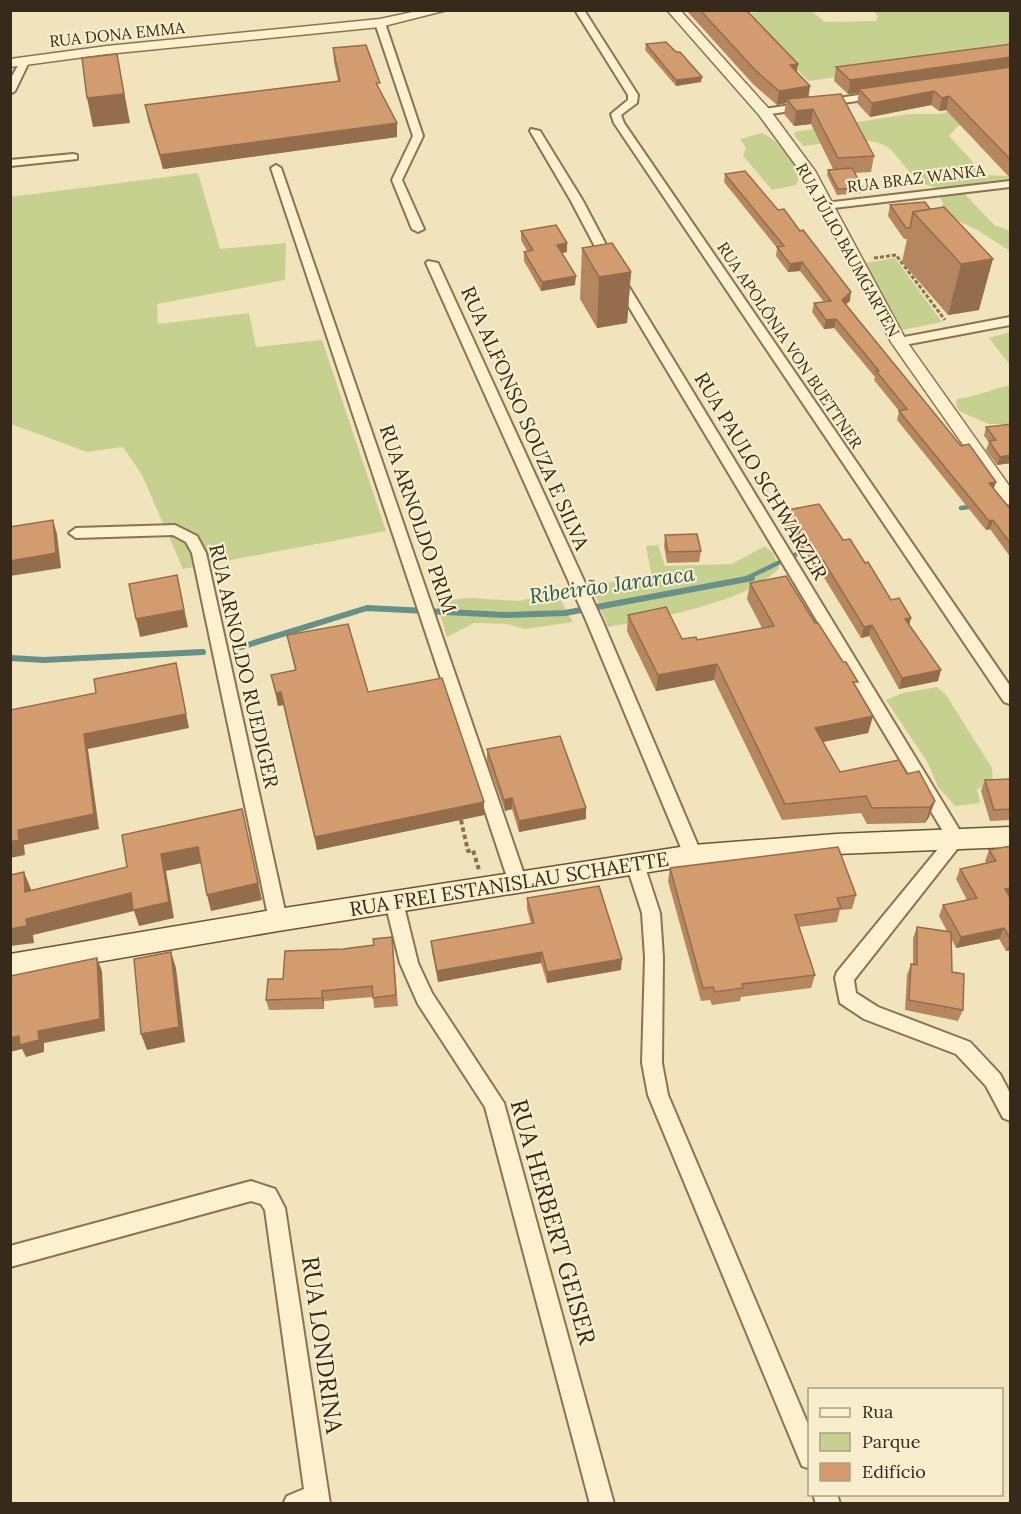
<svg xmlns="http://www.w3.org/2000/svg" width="1021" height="1514" font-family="Lora,serif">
  <rect width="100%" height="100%" fill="#f1e4bc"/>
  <path fill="#c6d08f" d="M766,11H816L813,12L825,22L876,21L878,16L873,11H1010V53L808,81L749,16L751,13Z
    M995,101L984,119L958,126L949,136L985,175L1010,176V181C988,184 955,194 933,187C909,180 906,164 890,149C872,133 826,143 804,146L795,137L794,132L909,114H939Z
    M762,133C780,141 790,159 800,176L796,185L772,190L743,156L746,148L740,139Z
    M198,173L220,249L286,243L285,280L157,304L158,324L249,313L256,347L322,340L386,531L183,569L142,475L123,447L87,452L11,424L10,197Z
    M963,192L994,225L1010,231V251L979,231L941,212L943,204L939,194Z
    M895,258L942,322L902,330L866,263Z
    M1010,332V365L989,338Z
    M1010,385V424H988L959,411L956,405L957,399C976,397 992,389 1010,385Z
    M658,545L665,566L732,564L765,546L773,553L779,568C748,603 654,618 608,627L591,585L652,577L646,546Z
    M556,592L573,622L525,629L506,624L474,623L447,637L436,601L471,598L519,601Z
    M937,687L946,695L992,768L993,783L977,789L980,803L955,806L938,787L928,763L886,700L903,693Z"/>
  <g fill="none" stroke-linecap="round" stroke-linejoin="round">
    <path stroke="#679088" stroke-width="4.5" d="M961,508L976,506
      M745,579L809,548"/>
    <path stroke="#679088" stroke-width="6" d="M241,647L367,608L505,615L565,613L752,578
      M10,658L44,660L203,652"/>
    <defs>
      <path id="minor" d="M575,10H584L638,95L637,103L621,115L624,123L1010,686V704L1004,702L614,123L611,114L628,100V95Z
        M380,20L385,23L423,136L402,180L424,229L418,232L412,229L392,180L413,136L375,23Z
        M21,60L29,62L15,91L10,94V80Z
        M879,92L884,95L883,97L764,115L759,112L764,109Z
        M531,129L540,131L583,201L623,277L965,839L854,980L856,993L878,1007L970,1042L1000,1074L1010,1093V1121L1003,1118L986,1086L956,1054L864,1019L840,1003L835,978L837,972L947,838L611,277L571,201L530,131Z
        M73,154L77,155V159L10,166V160Z
        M276,165L281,168L527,883L524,888L518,890L512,888L509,883L271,168Z
        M1010,181V187L825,209L819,206L825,203Z
        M428,261L438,263L602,620L702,855L699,860H687L684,855L586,620L426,263Z
        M1010,317V325L899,346L893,342L899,338Z
        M175,525L197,536L206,553L287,920L284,925L278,927L272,925L269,920L192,553L186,542L173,535L76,538L69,533L76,528Z
        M635,857L641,859L644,864L660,913L663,957L662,1063L668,1095L810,1429V1469L802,1466L648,1095L642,1063L645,957L642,913L626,864L629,859Z
        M394,895L400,897L403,902L418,963L432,993L504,1103L614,1504H590L485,1107L418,1004L400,963L385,902L388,897Z
        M251,1181L275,1189L285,1208L330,1504H283L287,1496L304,1489L265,1210L261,1204L251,1201L10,1267V1246Z
        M813,1494H837L840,1504H816Z"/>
      <path id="tertiary" d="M422,10H447L380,27L107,54L10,67V59L107,46L380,19Z
        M667,10H680L769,109L815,171L907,342L1010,487V505L1004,503L891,342L803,175L759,115Z"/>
      <path id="secondary" d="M1010,827V847L836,854L693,865L278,931L10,977V954L278,909L693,845L836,834Z"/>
    </defs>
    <use href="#minor" stroke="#8a7354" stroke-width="4"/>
    <use href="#tertiary" stroke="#8a7354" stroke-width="3"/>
    <use href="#secondary" stroke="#6c5437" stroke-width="3"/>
    <path stroke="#8a7354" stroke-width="2" stroke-dasharray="3 1.5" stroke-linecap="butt" d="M893,255H896"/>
    <path stroke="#8a7354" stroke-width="3" stroke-dasharray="4 2" stroke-linecap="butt" d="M874,258L896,255L945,320"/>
    <path stroke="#8a7354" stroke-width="4" stroke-dasharray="4.5 3" stroke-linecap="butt" d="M461,820L468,851L473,850L479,870"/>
    <use href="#minor" fill="#fcf0cf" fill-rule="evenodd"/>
    <use href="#tertiary" fill="#fcf0cf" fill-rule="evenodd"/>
    <use href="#secondary" fill="#fcf0cf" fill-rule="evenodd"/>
  </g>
  <path fill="#b5865f" d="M686,10H746L797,72L809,97L874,156L871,172L855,173L863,188L862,193L837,195L827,175L828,170L833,169L811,124L794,126L784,114L786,103L777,105L753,84Z
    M646,44L701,82L676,86L645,50Z
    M1011,44V179L946,110L939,111L931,105L870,117L857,103L859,93L848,94L834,81L836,67Z
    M333,48L381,92L397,123V137L163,169L148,120L145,105L338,81L334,62Z
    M725,174L850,301L846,304L961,446L996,482L993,489L1011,510V558L990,529L986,530L897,420L899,411L874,380L875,377L834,328L824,329L812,312L814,303L824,302L800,271L788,272L776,256L777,248L724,182Z
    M890,205L930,209L944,207L979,310L948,315L902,262L907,239H904L888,216Z
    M521,231L567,252L562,253L575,285L541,291L524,261V252L527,251L521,240Z
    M582,248L631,272L627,323L597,328L580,299Z
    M1011,424V463L997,465L986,450L989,442L984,436L986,427Z
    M782,511L843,540L865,563L891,600L911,618L909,625L938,681L899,689L869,636L861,638L820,571L815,572L793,535L789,536L780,522Z
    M665,535L701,551L699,562L667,563L664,546Z
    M750,583L856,688L873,716L868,733L823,742L840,772L907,774L935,801L929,817L925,823L867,824L861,813L782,820L714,680L656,691L627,631L628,615L682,639L697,640L762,628L747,599Z
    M287,635L368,692L484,815L317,850L283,705L278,706L271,675L295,670Z
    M487,749L586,808V819L519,832L512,809L505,811L487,761Z
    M1011,779V820L990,821L981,791L985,780Z
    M1011,846V950L1006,951L999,939L956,948L951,938L952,972L963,1010L958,1021L905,1010L907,975L911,964H913V938L917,927L947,931L939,916L943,905L967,900L956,879L960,869L986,863L985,861L989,850Z
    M670,868L856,895L852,909L840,910L837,922L799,927L815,975L811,988L741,997L740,1001L712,1005L710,1000L701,1001L668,881Z
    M527,898L621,970L547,983L541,963L438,982L432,952L431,941L531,924L527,909Z
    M393,948L398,1006L374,1008L373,997L324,1001V1009L269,1010L266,1000L283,979Z"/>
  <path fill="#946d4d" d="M117,54L130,123L93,127L87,98Z
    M1011,57V70L859,89V93L848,94L850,80Z
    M798,64L796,78L790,65Z
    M702,77L701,82L676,86V80Z
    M810,86L808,100L787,99L786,103L777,105L779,91Z
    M934,91L931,105L870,117L872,103Z
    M949,96L946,110L939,111L942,98Z
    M813,109L811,124L794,126L796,111Z
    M397,123V137L163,169L160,155Z
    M567,243V252L557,254V245Z
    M993,259L979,310L948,315L961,264Z
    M802,262L800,271L788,272L790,264Z
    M631,272L627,323L597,328L599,277Z
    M576,276L575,285L541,291L542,282Z
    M851,292L850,301L841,308L842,300Z
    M836,319L834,328L824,329L826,320Z
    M1011,455V463L997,465L1000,457Z
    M996,482L993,491L989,483Z
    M53,520L57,534L61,568L10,576V561Z
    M993,520L990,529L986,530L989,521Z
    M795,524L793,535L789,536L791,525Z
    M823,560L820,571L815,572L817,561Z
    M177,575L188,627L140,637L136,619Z
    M911,618L908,629L905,619Z
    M872,625L869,636L861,638L864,627Z
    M176,663L189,728L88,749L99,829L24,845L25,855L10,858V842L84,734Z
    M717,664L714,680L656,691L658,675Z
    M941,670L938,681L899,689L902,678Z
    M281,692L283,705L278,706L276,693Z
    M873,716L868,733L812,744L815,728Z
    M512,798V809L505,811L504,800Z
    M935,801L929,817L925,823L930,807Z
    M484,802V815L317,850L315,837Z
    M586,808V819L519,832V821Z
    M246,826L262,900L211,911L207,895Z
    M198,847L202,863L166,871L174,918L139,926L134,911L33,935L34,943L10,946V929L26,919L131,893L161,854Z
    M24,872L31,889L32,909L25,892Z
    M1011,888V897L1000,900L1005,889Z
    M1004,928L999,939L956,948L961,937Z
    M1011,941V950L1006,951Z
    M171,952L176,968L185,1042L147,1050L141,1034Z
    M542,952L541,963L438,982L437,971Z
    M97,958L102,971L105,1031L44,1043V1052L26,1057L22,1049L10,1052V1038L38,1031Z
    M622,959L621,970L547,983V972Z
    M322,991L324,1001V1009L322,998Z"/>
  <path fill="#d39c6e" stroke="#946d4d" stroke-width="1.5" d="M700,10H746L798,64L790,65L810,86L779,91L755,70Z
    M666,42L676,52H680L702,77L676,80L646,44Z
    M1011,44V57L850,80L836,67Z
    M366,45L380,83H376L397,123L160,155L145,105L340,81L333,48Z
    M117,54L124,94L87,98L82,58Z
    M1011,67V160L949,96L942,98L934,91L872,103L859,89Z
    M841,94L874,156L838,158L813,109L796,111L787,99Z
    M852,168L863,188L838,189L828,170Z
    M745,171L778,210L784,209L800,231L803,230L851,292L842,300L961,446L969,444L996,482L989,483L1011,510V544L993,520L989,521L899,411L907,409L876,371H879L836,319L826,320L814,303L831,301L802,262L790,264L777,247L784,246L725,174Z
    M925,202L930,209L913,212L910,228H906L890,205Z
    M944,207L993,259L961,264L913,212Z
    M556,225L567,243L557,245L576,276L542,282L524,252L533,250L521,231Z
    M612,243L631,272L599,277L582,248Z
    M1011,424V455L1000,457L989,441L996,440L986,427Z
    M819,504L843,540L850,539L865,563L868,562L891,600L899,598L911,618L905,619L941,670L902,678L872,625L864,627L823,560L817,561L795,524L791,525L782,511Z
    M53,520L56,553L10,561V527Z
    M697,534L701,551L668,552L665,535Z
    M177,575L184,610L136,619L129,584Z
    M786,576L815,623H818L843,662H846L858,682H853L873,716L815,728L840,772L899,760L907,774L919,771L935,801L930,807L872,808L866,796L785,804L717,664L658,675L628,615L666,607L682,639L696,637L697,640L774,626L750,583Z
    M348,624L368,692L442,678L484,802L315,837L281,692L276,693L271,675L296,670L287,635Z
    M176,663L186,714L84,734L94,814L18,830L19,840L10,842V710L96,693L94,679Z
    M560,736L586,808L519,821L512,798L504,800L487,749Z
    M1011,779V809L994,810L985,780Z
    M242,809L258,883L207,895L198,847L161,854L169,902L133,910L131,893L26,919L27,926L10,929V875L24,872L25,892L127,867L122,835Z
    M1011,846V888L1005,889L1011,899V940L1004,928L961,937L943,905L977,898L960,869L996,861L989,850Z
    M838,847L856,895L837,898L841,908L795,915L815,975L742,984L743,988L715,992L713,987L703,988L670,868Z
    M599,886L622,959L547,972L542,952L437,971L431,941L534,923L527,898Z
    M917,927L951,932L952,972L964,974L963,1010L909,1000L911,964L917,965Z
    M392,937L396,995L373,998L372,986L322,991V998L266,1000L268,979H283L285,951L343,949L374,945L373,939Z
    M171,952L179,1027L141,1034L134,959Z
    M97,958L100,1019L38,1031L39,1040L20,1045L19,1036L10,1038V976Z"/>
  <g text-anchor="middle" stroke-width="4.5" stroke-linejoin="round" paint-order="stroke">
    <g font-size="16" fill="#382a1a" stroke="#f8edcc">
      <text transform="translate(117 34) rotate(-6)" y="6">RUA DONA EMMA</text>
      <text transform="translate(916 178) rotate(-7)" y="6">RUA BRAZ WANKA</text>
      <text transform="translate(848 250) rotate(61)" y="6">RUA JÚLIO BAUMGARTEN</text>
      <text transform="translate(790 345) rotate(56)" y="6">RUA APOLÔNIA VON BUETTNER</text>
    </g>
    <g font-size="20" fill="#382a1a" stroke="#f8edcc">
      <text transform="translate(525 418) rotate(66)" y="7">RUA ALFONSO SOUZA E SILVA</text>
      <text transform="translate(761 476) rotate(59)" y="7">RUA PAULO SCHWARZER</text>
      <text transform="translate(418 519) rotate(71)" y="7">RUA ARNOLDO PRIM</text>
      <text transform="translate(244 666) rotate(77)" y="7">RUA ARNOLDO RUEDIGER</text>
      <text transform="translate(509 884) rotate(-9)" y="7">RUA FREI ESTANISLAU SCHAETTE</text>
    </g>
    <g font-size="21" font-style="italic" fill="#285958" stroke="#f8edcc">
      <text transform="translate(612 585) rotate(-8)" y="7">Ribeirão Jararaca</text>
    </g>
    <g font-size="24" fill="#382a1a" stroke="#f8edcc">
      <text transform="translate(553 1222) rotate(74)" y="8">RUA HERBERT GEISER</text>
      <text transform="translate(322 1345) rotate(82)" y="8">RUA LONDRINA</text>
    </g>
  </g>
  <rect width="1021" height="1514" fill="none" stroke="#382a1a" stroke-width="24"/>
  <rect x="808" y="1388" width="195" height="108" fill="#f8edcc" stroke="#ab9f85" stroke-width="1.5"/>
  <rect x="820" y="1408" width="30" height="9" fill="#fcf0cf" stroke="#ab9f85" stroke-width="1.5"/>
  <text x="862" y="1418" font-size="18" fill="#382a1a">Rua</text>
  <rect x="820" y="1433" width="30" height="18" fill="#c6d08f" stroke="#ab9f85" stroke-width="1.5"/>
  <text x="862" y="1448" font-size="18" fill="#382a1a">Parque</text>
  <rect x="820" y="1463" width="30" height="18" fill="#d39c6e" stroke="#ab9f85" stroke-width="1.5"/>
  <text x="862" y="1478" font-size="18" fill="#382a1a">Edifício</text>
</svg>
